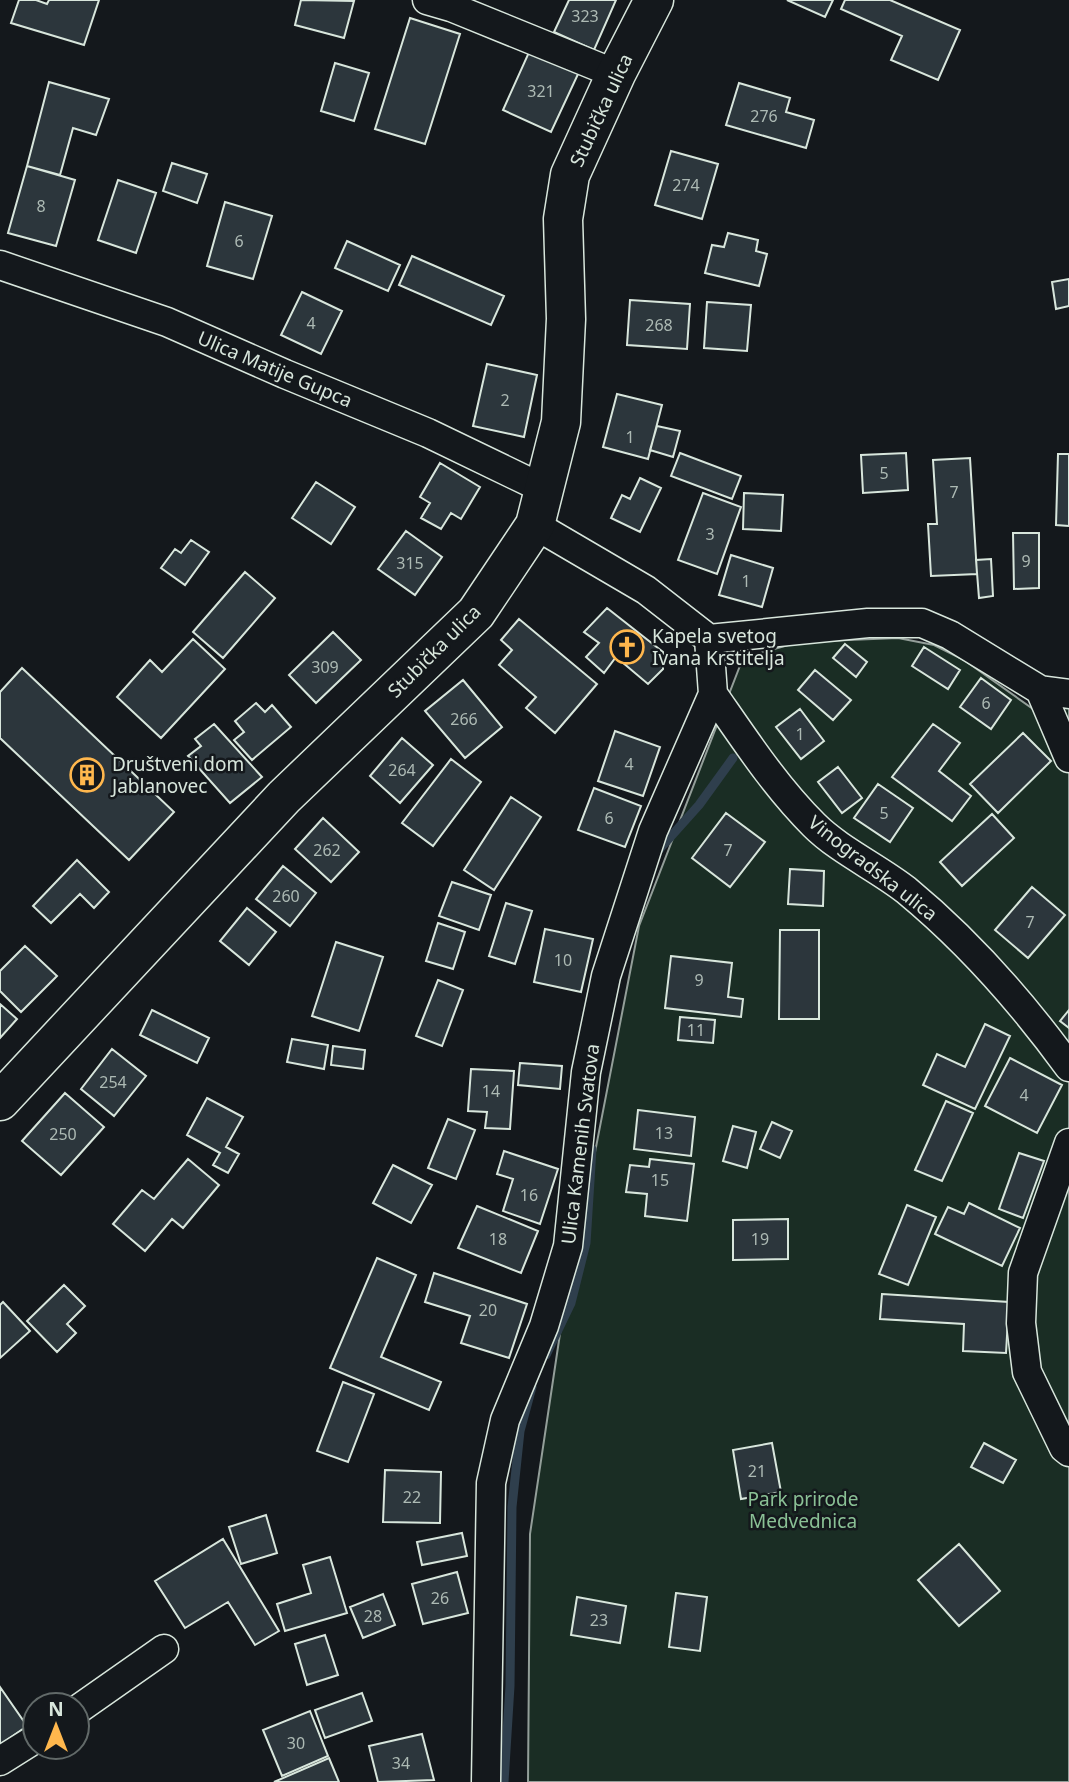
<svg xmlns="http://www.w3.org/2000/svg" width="1069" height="1782" font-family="'Noto Sans',sans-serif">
  <rect width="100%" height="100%" fill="#14181c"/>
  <path fill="#1a2d24" stroke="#939e99" stroke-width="2" d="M898,638L934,645L964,660L1033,709L1069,708V1782H528L530,1534L561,1327L639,926L743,658L799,642Z"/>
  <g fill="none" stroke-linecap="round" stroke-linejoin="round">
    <path stroke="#2f3f4d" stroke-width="9" d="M656,853L699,805L733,758
      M546,1355L571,1303L586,1243L592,1149
      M504,1782L510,1686L512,1507L520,1431L532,1387"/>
  </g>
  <path fill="#2c363c" stroke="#d8e6dc" stroke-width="2" d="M19,0H36L47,4L49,0H99L84,45L11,23Z
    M301,0L354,1L344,38L295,25Z
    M569,0H616L594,50L554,32Z
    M787,0H833L825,17Z
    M845,0H890L960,30L938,80L891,60L902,36L841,9Z
    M410,18L460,34L425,144L375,129Z
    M530,50L579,72L551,132L503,110Z
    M335,63L369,73L354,121L321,111Z
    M49,82L109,99L96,135L73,128L60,175L27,166Z
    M739,83L790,98L786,112L814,120L806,148L726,125Z
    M671,151L718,164L702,219L655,205Z
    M172,163L207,174L197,203L163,191Z
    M27,166L75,180L56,246L8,233Z
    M118,180L156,193L136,253L98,240Z
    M225,202L272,216L253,279L207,266Z
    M728,233L758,240L756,251L767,254L759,286L705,273L712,245L724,247Z
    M347,241L400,265L388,291L335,268Z
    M412,256L504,296L491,325L399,285Z
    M1069,279V306L1056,309L1052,282Z
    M302,292L342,311L321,354L281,335Z
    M630,300L690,304L687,349L627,345Z
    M707,302L751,305L747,351L704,348Z
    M487,364L537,375L524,437L473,426Z
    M617,394L662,405L648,459L603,447Z
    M657,426L680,431L673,457L650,450Z
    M680,453L741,476L732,499L671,476Z
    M906,453L908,490L863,493L861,455Z
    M1058,454H1069V526L1056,525Z
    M970,458L977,574L931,576L928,524H937L933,460Z
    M440,463L480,487L461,519L451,513L441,529L421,518L430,503L420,497Z
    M640,478L661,488L640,532L611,518L622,495L630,499Z
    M316,482L355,507L331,544L292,518Z
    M703,493L741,507L717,574L678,560Z
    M744,493L783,495L781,531L743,529Z
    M406,531L442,557L415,595L378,569Z
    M1013,533H1039V588L1014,589Z
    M191,540L209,552L185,585L161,568L175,549L181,553Z
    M731,555L773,568L762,607L719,595Z
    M991,559L993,596L979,598L976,560Z
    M245,572L275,598L223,658L193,632Z
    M607,608L663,652V669L648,684L616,657L604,673L586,657L599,643L584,632Z
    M519,619L597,684L555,733L526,708L536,697L499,665L512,650L501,640Z
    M333,632L361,660L316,703L289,675Z
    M193,639L225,669L161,738L117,697L150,660L162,672Z
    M845,644L867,662L856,677L833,658Z
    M924,647L960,670L948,689L912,666Z
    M22,668L174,812L129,860L0,738V692Z
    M815,670L851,700L833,720L798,690Z
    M981,678L1011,700L991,729L960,707Z
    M463,680L502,727L465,758L425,711Z
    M256,703L265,712L272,705L291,727L252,760L234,740L244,732L235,721Z
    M800,709L824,741L801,759L776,727Z
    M214,724L262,777L230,803L188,756L201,746L195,739Z
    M933,724L960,743L939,771L971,796L952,821L892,777Z
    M615,731L660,747L643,796L598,781Z
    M1023,733L1051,761L998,813L970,784Z
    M402,738L433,765L400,803L370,776Z
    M451,759L481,782L433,846L402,823Z
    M838,767L862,798L842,813L818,782Z
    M878,784L913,808L890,842L854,818Z
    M594,788L641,806L625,847L578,830Z
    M511,797L541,817L494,890L464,870Z
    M726,813L765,842L730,887L692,858Z
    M992,814L1014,838L962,886L940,862Z
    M323,818L359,852L331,882L295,849Z
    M77,860L109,892L94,908L80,894L51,923L33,906Z
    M283,866L316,893L290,926L256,899Z
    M790,869L824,871L823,906L788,904Z
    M452,882L491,895L479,930L439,916Z
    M1032,887L1065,915L1028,958L995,930Z
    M506,903L532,911L515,964L489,956Z
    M247,908L276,932L249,965L220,941Z
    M438,923L465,932L453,969L426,961Z
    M545,929L593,939L581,992L534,982Z
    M780,930H819V1019H779Z
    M336,942L383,957L359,1031L312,1016Z
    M25,946L57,976L21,1012L0,991V971Z
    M671,956L732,963L728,997L743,999L741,1017L665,1008Z
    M438,980L463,990L442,1046L416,1036Z
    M0,1004L17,1019L0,1038Z
    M152,1010L209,1038L197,1063L140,1035Z
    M1069,1010V1028L1060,1021Z
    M680,1017L715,1020L713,1043L678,1040Z
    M985,1024L1010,1036L975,1109L923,1085L937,1054L965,1067Z
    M292,1039L328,1045L324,1069L287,1062Z
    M333,1046L365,1050L363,1069L331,1065Z
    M112,1049L146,1076L114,1116L81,1089Z
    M1010,1058L1062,1085L1037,1133L985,1106Z
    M520,1063L562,1066L560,1089L518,1085Z
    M471,1069L514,1071L510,1129L485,1128L487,1112L468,1111Z
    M65,1093L104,1127L61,1175L22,1141Z
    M207,1098L243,1117L226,1147L239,1154L228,1173L213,1165L220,1153L187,1135Z
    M946,1101L973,1113L942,1181L915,1170Z
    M638,1110L695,1117L691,1156L634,1149Z
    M448,1119L475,1130L456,1179L428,1168Z
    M772,1122L792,1131L780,1158L760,1149Z
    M733,1126L756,1132L747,1168L723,1161Z
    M504,1151L558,1169L540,1224L503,1211L513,1179L497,1174Z
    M1019,1153L1044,1161L1023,1218L999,1209Z
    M188,1159L219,1185L183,1228L172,1219L145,1251L113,1224L142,1190L154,1199Z
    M650,1159L694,1164L687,1221L645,1216L647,1194L626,1192L630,1165L649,1167Z
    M393,1165L432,1185L411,1223L373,1203Z
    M969,1203L1020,1228L1002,1266L935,1234L948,1207L964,1214Z
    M907,1205L936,1217L908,1285L879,1274Z
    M477,1206L538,1231L521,1273L458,1248Z
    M788,1219V1259L733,1260V1220Z
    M377,1258L416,1275L381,1357L441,1382L429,1410L330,1368Z
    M434,1273L527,1304L509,1358L461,1343L470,1316L425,1302Z
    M64,1285L85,1306L67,1324L76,1333L57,1352L27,1321Z
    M882,1294L1009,1302L1006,1353L963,1351L964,1324L880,1319Z
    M3,1302L30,1331L0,1358V1305Z
    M343,1382L374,1394L348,1462L317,1451Z
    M772,1443L781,1492L741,1499L733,1450Z
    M984,1443L1016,1460L1003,1483L971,1467Z
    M385,1470L441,1472L440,1523L383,1522Z
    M266,1515L277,1553L241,1564L229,1527Z
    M462,1533L467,1556L422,1565L417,1542Z
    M223,1539L279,1631L255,1645L228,1602L185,1628L155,1581Z
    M959,1544L1000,1591L959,1626L918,1580Z
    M330,1557L347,1613L285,1631L277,1604L311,1593L303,1565Z
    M457,1572L468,1613L423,1624L412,1584Z
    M676,1593L707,1597L700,1651L669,1647Z
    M383,1594L395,1625L363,1638L350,1607Z
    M577,1597L626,1606L620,1643L571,1635Z
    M325,1635L338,1675L307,1685L295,1644Z
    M0,1687L27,1726L0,1745Z
    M362,1693L372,1721L325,1738L315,1710Z
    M310,1711L328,1756L282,1776L263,1730Z
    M422,1734L434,1780L378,1782L369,1746Z
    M329,1758L339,1782H274Z"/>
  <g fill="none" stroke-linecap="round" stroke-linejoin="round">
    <defs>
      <path id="street" d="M427,0L451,7L616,74
        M0,265L167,322L285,374L428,433L544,489
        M709,639L868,623H922L950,635L1040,690L1069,694
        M1040,690L1069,758
        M713,694C745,740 775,786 814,825C839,850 878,868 906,890C969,942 1021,1001 1069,1067
        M1069,1143L1023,1273L1021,1323L1027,1372L1064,1448L1069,1452
        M77,1710L164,1649
        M0,1761L35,1739
        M486,1782L491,1483L505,1420L544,1326L568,1246L586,1072L606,976L653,831L713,694L709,639L646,590L535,525"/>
      <path id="secondary" d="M0,1101L284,797L476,613L535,525L561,422L566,319L563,219L570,175L616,74L654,0"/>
    </defs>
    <use href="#street" stroke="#d8e6dc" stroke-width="31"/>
    <use href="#secondary" stroke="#d8e6dc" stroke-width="41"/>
    <use href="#street" stroke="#14181c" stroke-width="28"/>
    <use href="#secondary" stroke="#14181c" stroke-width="38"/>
  </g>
  <defs>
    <symbol id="church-ring" viewBox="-11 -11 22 22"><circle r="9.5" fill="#14181c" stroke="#ffb74d" stroke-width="1.5"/><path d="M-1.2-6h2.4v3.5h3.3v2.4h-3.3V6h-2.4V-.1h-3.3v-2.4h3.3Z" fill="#ffb74d"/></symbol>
    <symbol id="building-ring" viewBox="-11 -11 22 22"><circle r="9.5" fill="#14181c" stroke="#ffb74d" stroke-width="1.5"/><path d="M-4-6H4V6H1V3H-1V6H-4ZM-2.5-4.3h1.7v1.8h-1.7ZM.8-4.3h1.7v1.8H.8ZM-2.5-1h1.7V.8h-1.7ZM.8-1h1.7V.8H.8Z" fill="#ffb74d"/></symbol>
  </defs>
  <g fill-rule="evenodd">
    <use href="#church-ring" x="608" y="628" width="38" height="38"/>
    <use href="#building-ring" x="68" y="756" width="38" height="38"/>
  </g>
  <g text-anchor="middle" stroke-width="5" stroke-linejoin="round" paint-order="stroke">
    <g font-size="16" fill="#adbab4">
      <text x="585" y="22">323</text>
      <text x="541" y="97">321</text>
      <text x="764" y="122">276</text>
      <text x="686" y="191">274</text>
      <text x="41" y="212">8</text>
      <text x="239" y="247">6</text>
      <text x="311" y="329">4</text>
      <text x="659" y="331">268</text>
      <text x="505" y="406">2</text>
      <text x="630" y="443">1</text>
      <text x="884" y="479">5</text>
      <text x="954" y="498">7</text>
      <text x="710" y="540">3</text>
      <text x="1026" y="567">9</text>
      <text x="410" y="569">315</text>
      <text x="746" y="587">1</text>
      <text x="325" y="673">309</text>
      <text x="986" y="709">6</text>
      <text x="464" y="725">266</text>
      <text x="800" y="740">1</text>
      <text x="629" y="770">4</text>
      <text x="402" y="776">264</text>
      <text x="884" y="819">5</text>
      <text x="609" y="824">6</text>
      <text x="327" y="856">262</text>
      <text x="728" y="856">7</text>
      <text x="286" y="902">260</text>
      <text x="1030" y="928">7</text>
      <text x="563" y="966">10</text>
      <text x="699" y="986">9</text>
      <text x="696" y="1036">11</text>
      <text x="113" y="1088">254</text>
      <text x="491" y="1097">14</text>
      <text x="1024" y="1101">4</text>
      <text x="664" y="1139">13</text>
      <text x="63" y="1140">250</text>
      <text x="660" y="1186">15</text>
      <text x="529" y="1201">16</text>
      <text x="498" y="1245">18</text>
      <text x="760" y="1245">19</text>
      <text x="488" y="1316">20</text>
      <text x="757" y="1477">21</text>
      <text x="412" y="1503">22</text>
      <text x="440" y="1604">26</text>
      <text x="373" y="1622">28</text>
      <text x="599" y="1626">23</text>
      <text x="296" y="1749">30</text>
      <text x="401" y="1769">34</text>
    </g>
    <g font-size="19" fill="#d8e6dc" stroke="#14181c">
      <text transform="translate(601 110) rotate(-65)" y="7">Stubička ulica</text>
      <text transform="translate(275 369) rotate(23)" y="7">Ulica Matije Gupca</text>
      <text transform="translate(434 651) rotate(-45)" y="7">Stubička ulica</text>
      <text transform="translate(873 868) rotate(38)" y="7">Vinogradska ulica</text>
      <text transform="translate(580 1144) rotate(-83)" y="7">Ulica Kamenih Svatova</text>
    </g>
    <g font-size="19" fill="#d8e6dc" stroke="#14181c" text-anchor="start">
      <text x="652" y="643">Kapela svetog<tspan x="652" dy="22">Ivana Krstitelja</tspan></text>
      <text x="112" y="771">Društveni dom<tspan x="112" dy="22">Jablanovec</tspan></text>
    </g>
    <g font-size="19" fill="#8ac095" stroke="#14181c">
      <text x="803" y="1506">Park prirode<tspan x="803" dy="22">Medvednica</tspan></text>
    </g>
  </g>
  <g transform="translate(56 1726)"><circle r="33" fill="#14181c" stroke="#626a69" stroke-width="2"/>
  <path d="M0-5L12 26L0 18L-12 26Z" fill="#ffb74d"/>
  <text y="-10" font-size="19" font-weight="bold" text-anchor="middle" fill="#d8e6dc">N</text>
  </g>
</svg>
